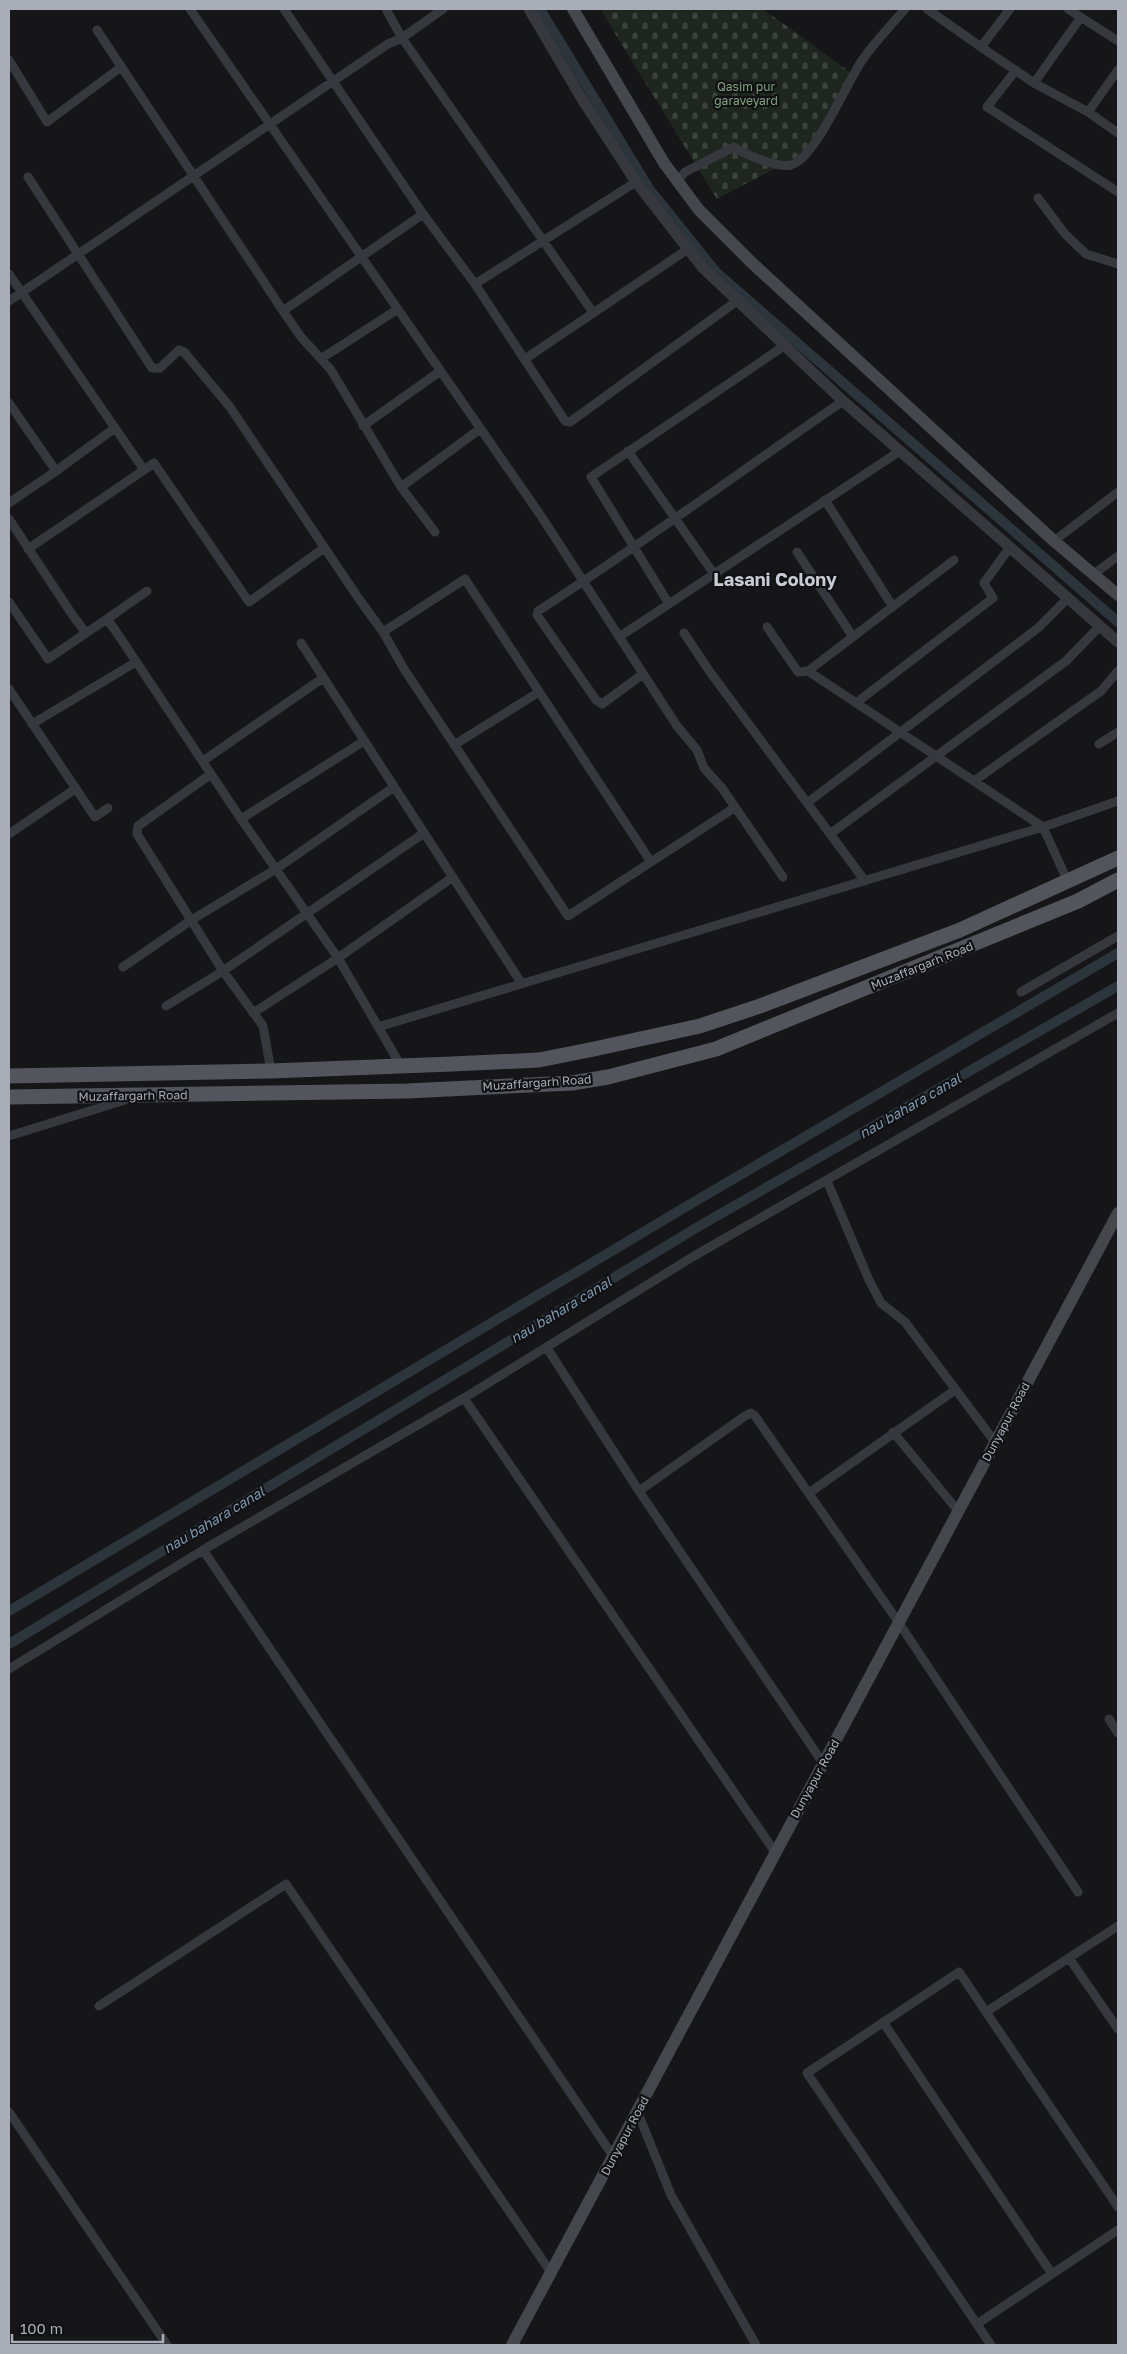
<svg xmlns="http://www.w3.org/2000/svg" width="1127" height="2354" font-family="'Golos Text',sans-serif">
  <defs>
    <pattern id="cemetery-stones" width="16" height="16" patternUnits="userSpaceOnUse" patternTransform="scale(1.25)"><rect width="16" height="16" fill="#1e261f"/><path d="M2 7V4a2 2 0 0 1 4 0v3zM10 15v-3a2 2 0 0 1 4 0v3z" fill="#3c433d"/></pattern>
  </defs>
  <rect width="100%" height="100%" fill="#161618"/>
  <path fill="url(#cemetery-stones)" d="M600,9H763L850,72L810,150L717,199Z"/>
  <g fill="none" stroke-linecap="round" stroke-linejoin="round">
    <path stroke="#2c353c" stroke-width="10" d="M540,9L650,190L716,272L1118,622
      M9,1611L677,1212L1118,953
      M9,1644L701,1225L1118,986"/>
    <path stroke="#37383d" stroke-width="9" d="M190,9L541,516L677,726L697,750L704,768L722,788L783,877
      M284,9L423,214L475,284L565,421L570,422L737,301
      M386,9L402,38L443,9
      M927,9L981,47
      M1010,9L981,47L1034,83L1088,112L1118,133
      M1068,9L1118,41
      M97,30L283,311L301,337L331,370L401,487L435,532
      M9,60L47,122L121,67
      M1016,70L987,107L1118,192
      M1034,83L1081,17
      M1088,112L1118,70
      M28,177L152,368H160L179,350L184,352L230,407L359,599L383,632L404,669L568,916L734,808
      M677,181L685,172L734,147C746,155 777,168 791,165C816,158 847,81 863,59C876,41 891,25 905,9
      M1038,198L1065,234L1086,254L1118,264
      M9,274L144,470L154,463L249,602L324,548
      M475,284L636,182
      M9,301L388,44L402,38L592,311
      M283,311L423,214
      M322,358L398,309
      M525,359L688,249
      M9,403L56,471L9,503
      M363,426L439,372
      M628,451L714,574
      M56,471L115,428
      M401,487L480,429
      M825,500L893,607
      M9,519L71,613L86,633L107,619L115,630L241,819L338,958L401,1066
      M1054,541L1118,492
      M28,549L144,470
      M797,552L853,637
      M1094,574L1118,556
      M9,602L48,659L86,633
      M669,604L591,477L784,346
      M107,619L147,591
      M767,627L798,672L808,671L954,560
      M383,632L465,579L651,862
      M684,633L710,672L865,881
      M619,637L900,451
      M301,643L522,984
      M808,671L1043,827L1068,882
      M643,674L602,704L596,700L537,615L538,611C642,544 741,471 843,401
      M9,689L95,817L108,808
      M856,703L993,598L984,583L1010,547
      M32,724L136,662
      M1099,744L1118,732
      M454,745L539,692
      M203,761L323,678
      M211,774L138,826L137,834L223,971L263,1026L271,1071
      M974,781L1101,691L1118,671
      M807,803L1038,628L1068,598
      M241,819L364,741
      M9,834L75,789
      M830,834L1066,661L1100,626
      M123,967L190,921L276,869L394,787
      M1021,992L1118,936
      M166,1006L223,971L424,833
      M253,1013L338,958L453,877
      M378,1027L1043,827L1118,801
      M9,1136L125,1100
      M827,1181L869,1280L881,1303L905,1322L995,1442
      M547,1348L639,1491L823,1763
      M464,1398L775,1852
      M893,1432L959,1512
      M639,1491L745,1416L751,1413L755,1416L899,1623L1078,1892
      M809,1493L955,1390
      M203,1550L613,2156
      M9,1669L203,1550L464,1398L694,1256L1118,1013
      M1109,1719L1118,1733
      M1069,1958L1118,2029
      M99,2006L286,1884L552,2274
      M986,2012L1118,1926
      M883,2022L1052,2274
      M9,2112L167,2345
      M638,2113L671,2195L756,2345
      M977,2324L1118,2230
      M991,2345L807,2073L959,1972L1118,2207"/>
    <path stroke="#37383d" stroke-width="11" d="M529,9L582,99L636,182L702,267L843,401L1118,642"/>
    <path stroke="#45474d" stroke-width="12" d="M573,9L664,163L699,210L751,262L1054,541L1118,595
      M512,2345L1118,1213"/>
    <path stroke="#53555c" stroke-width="15" d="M9,1076L271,1071L452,1064L539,1060L594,1049L700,1026L760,1006L960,930L1118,858
      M9,1097L407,1091L572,1083L608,1077L716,1049L1078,901L1118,880"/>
  </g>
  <g text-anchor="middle" stroke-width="4.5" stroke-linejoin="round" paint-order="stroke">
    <g font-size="12" fill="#7fa381" stroke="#111113">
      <text x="746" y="91">Qasim pur<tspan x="746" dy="14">garaveyard</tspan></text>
    </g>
    <g font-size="12" fill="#a8adb8" stroke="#111113">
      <text transform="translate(922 966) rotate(-22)" y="4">Muzaffargarh Road</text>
      <text transform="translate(537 1083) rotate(-4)" y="4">Muzaffargarh Road</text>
      <text transform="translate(133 1096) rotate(-1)" y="4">Muzaffargarh Road</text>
      <text transform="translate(1006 1422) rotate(-62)" y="4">Dunyapur Road</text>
      <text transform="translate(815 1779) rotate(-61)" y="4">Dunyapur Road</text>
      <text transform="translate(625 2136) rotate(-62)" y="4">Dunyapur Road</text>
    </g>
    <g font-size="14" font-style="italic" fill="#7f9bb3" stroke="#111113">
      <text transform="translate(910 1106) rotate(-30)" y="5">nau bahara canal</text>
      <text transform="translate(561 1310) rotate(-31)" y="5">nau bahara canal</text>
      <text transform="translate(214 1520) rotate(-31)" y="5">nau bahara canal</text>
    </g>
    <g font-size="18" font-weight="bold" fill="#c9ccd4" stroke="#111113">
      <text x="775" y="586">Lasani Colony</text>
    </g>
  </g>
  <rect width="1127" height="2354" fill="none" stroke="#a8adb8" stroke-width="20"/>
  <path d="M12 2334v8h151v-8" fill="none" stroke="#a8adb8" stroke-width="2.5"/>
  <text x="20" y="2334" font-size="15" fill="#a8adb8" stroke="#111113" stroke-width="4" paint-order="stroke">100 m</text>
</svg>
